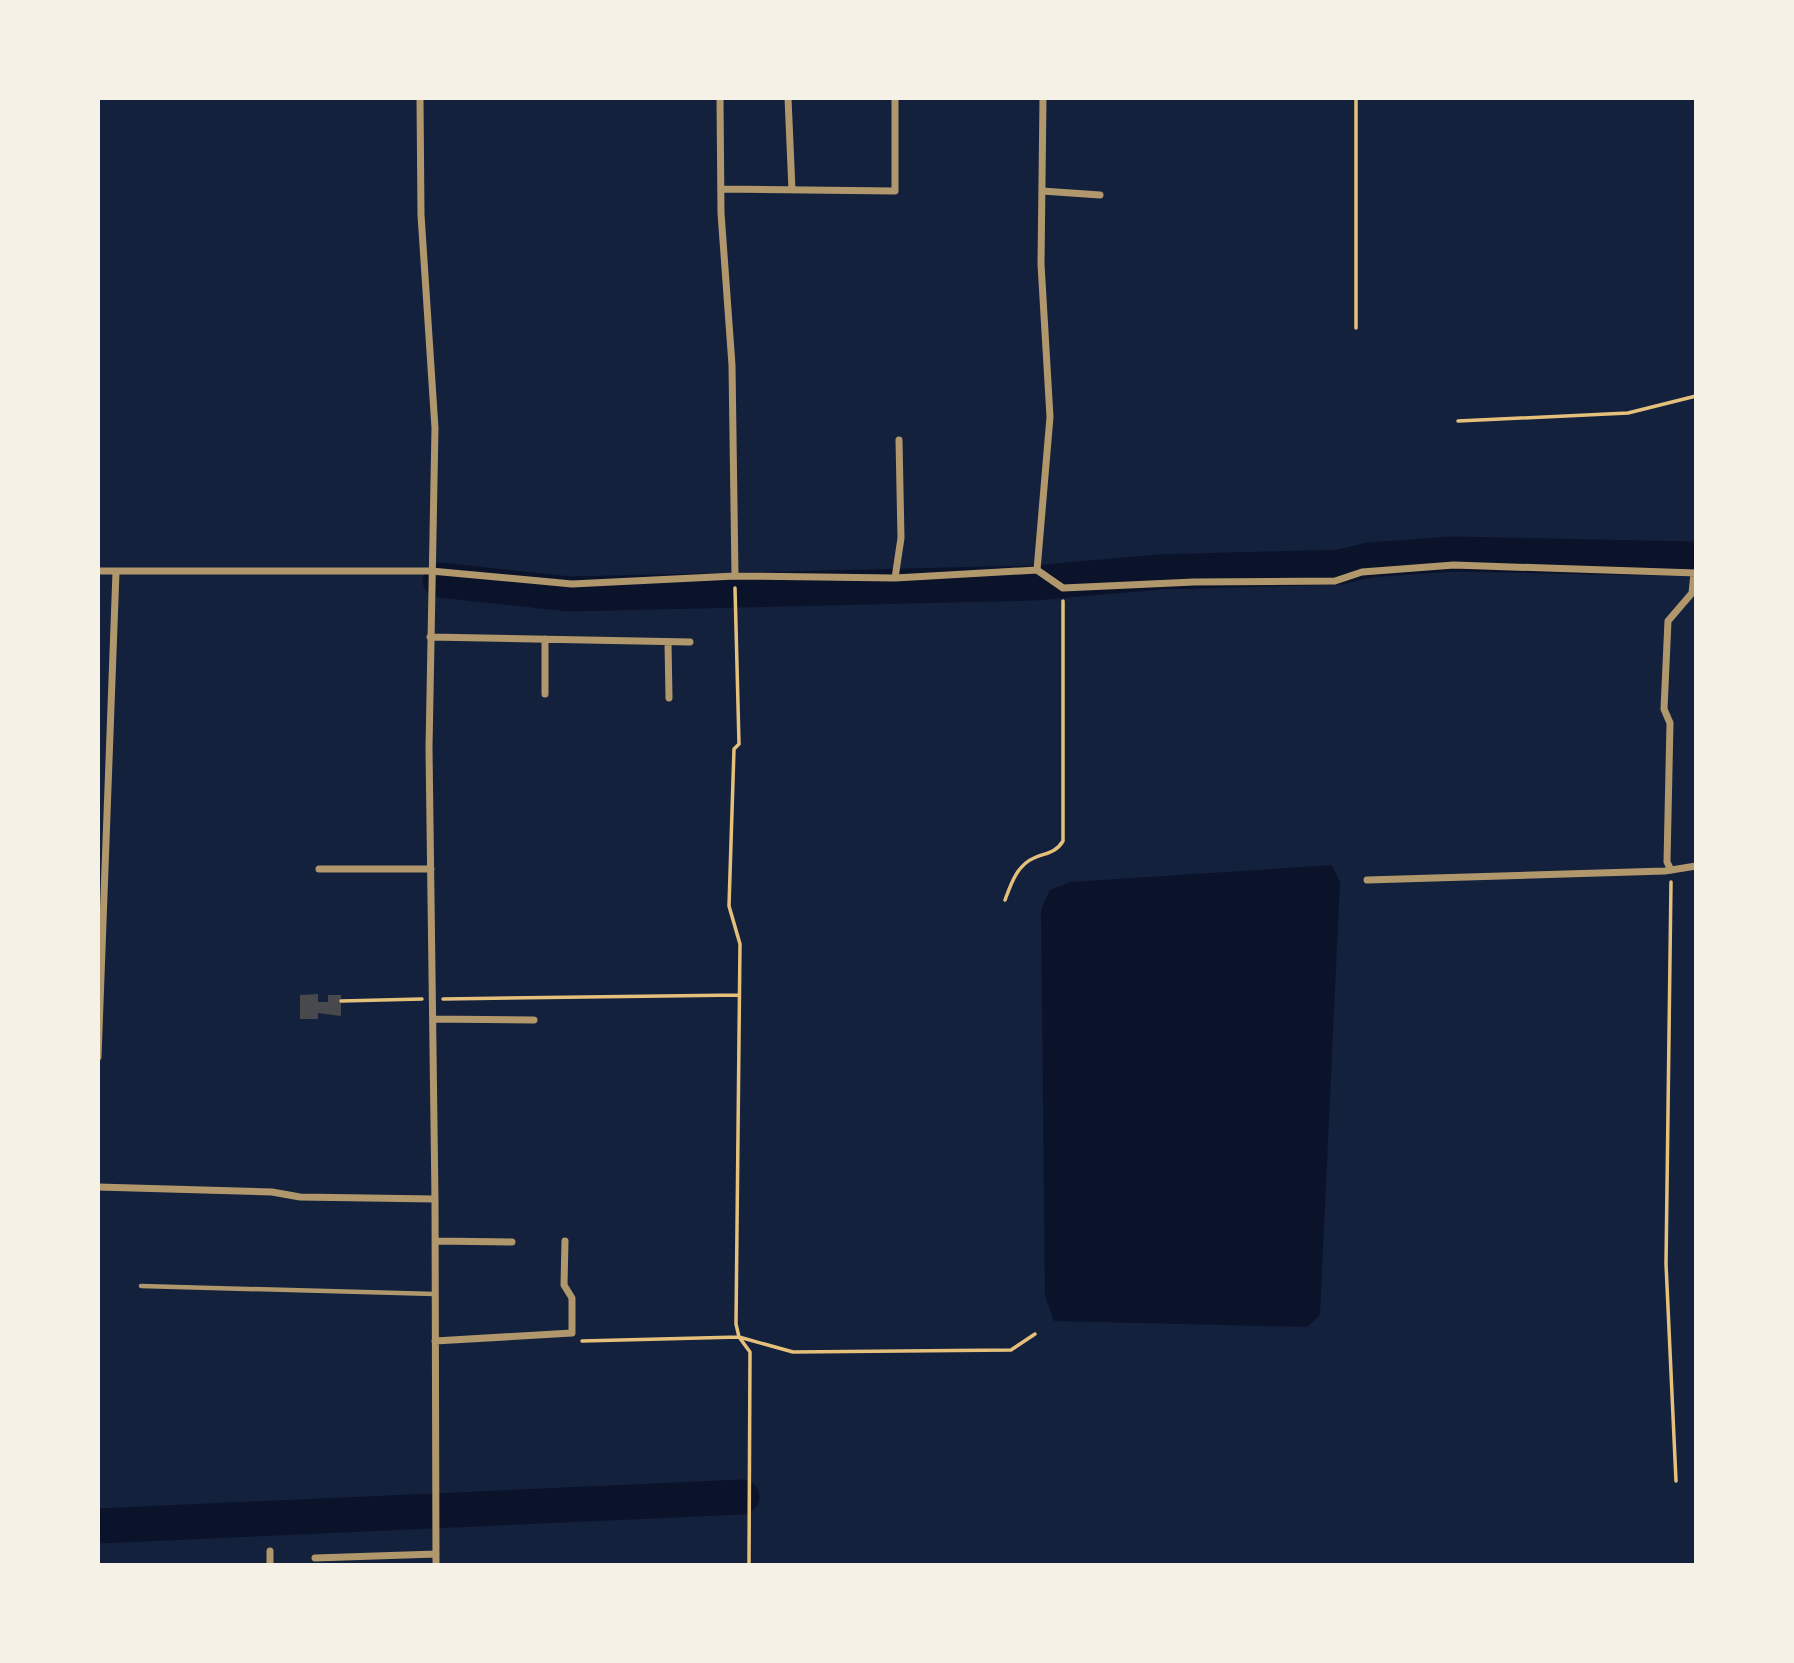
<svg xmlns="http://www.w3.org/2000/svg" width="1794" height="1663" font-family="Merriweather,serif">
  <rect width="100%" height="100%" fill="#14213d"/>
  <path fill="#0b132b" d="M1332,865L1340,882L1320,1315L1307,1327L1054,1321L1045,1296L1041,910L1050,890L1070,882Z"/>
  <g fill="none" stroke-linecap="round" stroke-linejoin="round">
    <path stroke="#0b132b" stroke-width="35" d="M440,580L569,594L1034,583L1159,572L1340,567L1369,560L1451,554L1696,559
      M98,1526L742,1497"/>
  </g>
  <path fill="#48494c" d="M318,994V1002H328V995H341V1016L318,1013V1019H300V995Z"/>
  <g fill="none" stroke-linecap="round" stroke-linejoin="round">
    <path stroke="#e5c07b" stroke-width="3.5" d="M1356,98V328
      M1458,421L1628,413L1696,396
      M735,588L739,744L734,749L729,906L740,944L736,1324L739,1337L750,1352L749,1565
      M1671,882L1666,1264L1676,1481
      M1005,900C1011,884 1017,865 1034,858C1045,853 1056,853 1063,841V601
      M443,999L739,995
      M341,1001L422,999
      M582,1341L739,1337L793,1352L1011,1350L1035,1334"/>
    <path stroke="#b1986c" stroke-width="4.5" d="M141,1286L435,1294"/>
    <path stroke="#b1986c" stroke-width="7" d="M420,98L421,215L435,428L429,748L435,1199L436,1565
      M720,98L721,213L732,365L735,576
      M788,98L792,190
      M721,189L895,191V98
      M1042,191L1100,195
      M1037,570L1050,417L1041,264L1043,98
      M98,571H431L572,584L735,576L895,578L1037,570L1063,588L1194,582L1335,581L1362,572L1454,565L1696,573
      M895,578L901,538L899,440
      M430,637L690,642
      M668,642L669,698
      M545,694V639
      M319,869H431
      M1671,870L1667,862L1670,723L1664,709L1668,621L1692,593L1694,573
      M1367,880L1665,871L1696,866
      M433,1019L534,1020
      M98,1057L116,572
      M98,1187L272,1192L300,1197L435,1199
      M435,1241L512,1242
      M435,1341L572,1333V1298L564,1285L565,1241
      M270,1551V1565
      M315,1558L436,1554"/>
  </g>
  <rect width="1794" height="1663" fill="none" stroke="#f6f1e7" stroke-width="200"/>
</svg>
